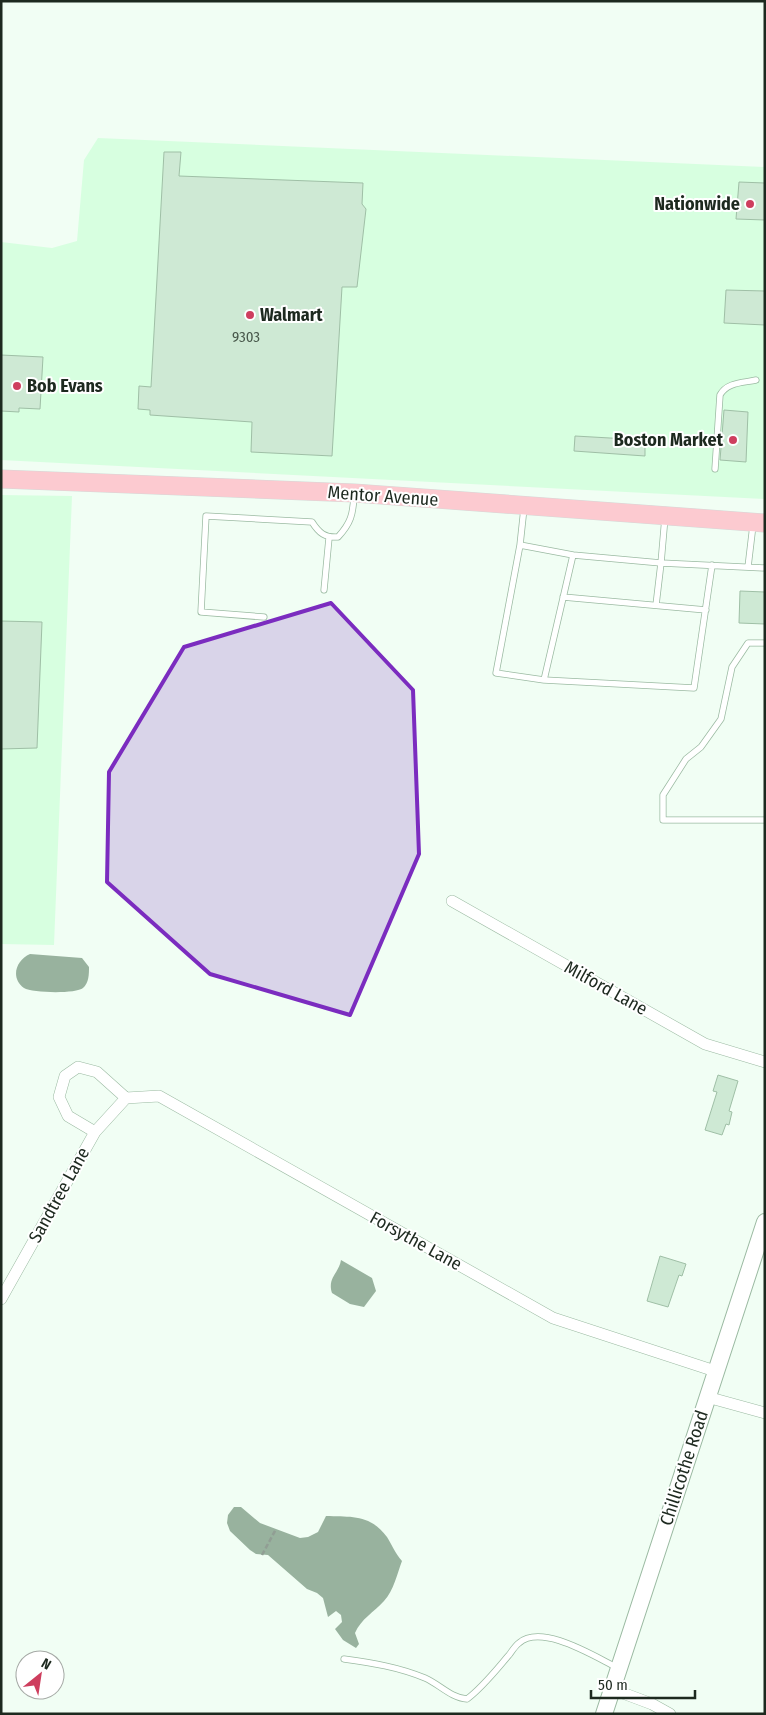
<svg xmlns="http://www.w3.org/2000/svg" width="766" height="1715" font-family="'Fira Sans Condensed',sans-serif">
  <rect width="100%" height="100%" fill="#f1fef4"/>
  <path fill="#d7ffe0" d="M98,138L765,167V499L1,460V242L52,248L77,241L84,160Z
    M1,495L72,496L54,945L1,944Z"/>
  <path fill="#98b29e" d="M30,954L82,958L89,967C89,974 89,983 83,988C76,994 32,993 24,988C10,978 16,960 30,954Z
    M341,1260L372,1278L376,1291L364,1307L350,1304L332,1293C327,1278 339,1273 341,1260Z
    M234,1507H241L260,1523L300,1538L308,1537L318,1532L326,1516C351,1517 370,1514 387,1537C392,1545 395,1553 402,1561C397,1574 394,1590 384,1601C374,1612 361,1619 355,1633L359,1644L356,1648L343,1640L335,1629L342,1622L341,1615L336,1611L328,1617L323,1598L317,1593L307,1589L268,1555L256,1554L250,1550L230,1531L227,1523L228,1515Z"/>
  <path fill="#cee9d4" stroke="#9fbfa6" d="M164,152H181L179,176L363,183L362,204L366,209L357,287H342L332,456L251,452L252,422L150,415V410L138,409L139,386L151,387Z
    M739,182L765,183V220L736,219Z
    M726,290L765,291V325L724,323Z
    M1,355L43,357L40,409L19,408V412L1,411Z
    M724,410L748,412L746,462L720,460Z
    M575,436L645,440V456L574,451Z
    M740,591L765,592V624L739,623Z
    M1,621L42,622L37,748L1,749Z
    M718,1075L738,1081L729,1111L732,1112L729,1125L726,1124L722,1135L705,1130L717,1092L713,1091Z
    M660,1256L686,1264L682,1276L679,1275L668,1307L647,1301Z"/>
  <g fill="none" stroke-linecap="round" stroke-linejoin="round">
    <defs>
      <path id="lane" d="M715,469L720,395C727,382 743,383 756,380
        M524,508L520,545L496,673L544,680
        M665,517L661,563L765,568
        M520,545L573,555
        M748,567L753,525
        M324,590L329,538
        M563,597L706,610
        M656,605L661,563L573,555L544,680L694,688L712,565
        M264,617L201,612L206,516L312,522C319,533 325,538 338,537C351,523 353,514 354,496
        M765,643H748L732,667L721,719L701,747L686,759L663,795V820H765
        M344,1659C373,1663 398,1667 425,1678C439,1684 451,1698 467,1699C483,1687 496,1670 509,1655C512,1651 515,1646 519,1643C542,1623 595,1657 618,1668"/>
      <path id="street" d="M452,901L705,1044L765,1062
        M126,1098L159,1096L553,1318L715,1371
        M95,1132L68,1116L59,1097L65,1076L78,1067L97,1072L126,1098
        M1,1299L95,1132L126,1098
        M707,1397L765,1413
        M612,1689L652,1704L670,1714"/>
      <path id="secondary" d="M604,1714L765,1222"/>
      <path id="primary" d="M1,479L354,493L765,523"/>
    </defs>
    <use href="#lane" stroke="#9bbaa2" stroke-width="7"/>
    <use href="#street" stroke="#9bbaa2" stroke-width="12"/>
    <use href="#secondary" stroke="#9bbaa2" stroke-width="18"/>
    <use href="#primary" stroke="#d6d8d7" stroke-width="19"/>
    <path stroke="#919e94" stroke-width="2.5" stroke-dasharray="5 2.5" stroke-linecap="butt" d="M262,1555L276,1529"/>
    <use href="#lane" stroke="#fff" stroke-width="5.5"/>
    <use href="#street" stroke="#fff" stroke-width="11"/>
    <use href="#secondary" stroke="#fff" stroke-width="16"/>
    <use href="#primary" stroke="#fccad0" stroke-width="18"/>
  </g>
  <path fill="#7b2cbf" fill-opacity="0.2" stroke="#7b2cbf" stroke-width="4" stroke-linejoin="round" d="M331,603L413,690L419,854L350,1015L210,974L107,882L109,772L184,647Z"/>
  <g fill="#ce3e5e" stroke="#fff" stroke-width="2">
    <circle cx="750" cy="204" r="5"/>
    <circle cx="250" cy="315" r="5"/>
    <circle cx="17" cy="386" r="5"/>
    <circle cx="733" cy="440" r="5"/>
  </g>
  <g text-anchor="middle" stroke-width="4" stroke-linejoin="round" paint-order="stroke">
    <g font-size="15" fill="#49594c">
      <text x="246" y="342">9303</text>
    </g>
    <g font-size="18" font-weight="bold" fill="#1d291f" stroke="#fff" text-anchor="end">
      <text x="740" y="210">Nationwide</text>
      <text x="260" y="321" text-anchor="start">Walmart</text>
      <text x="27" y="392" text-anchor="start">Bob Evans</text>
      <text x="723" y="446">Boston Market</text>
    </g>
    <g font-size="18" fill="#1d291f" stroke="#fff">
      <text transform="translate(383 496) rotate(4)" y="6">Mentor Avenue</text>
      <text transform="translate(606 988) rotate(29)" y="6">Milford Lane</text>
      <text transform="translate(59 1195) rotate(-61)" y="6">Sandtree Lane</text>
      <text transform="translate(416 1241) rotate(29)" y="6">Forsythe Lane</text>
      <text transform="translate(684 1468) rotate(-72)" y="6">Chillicothe Road</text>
    </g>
  </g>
  <rect width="766" height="1715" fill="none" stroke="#1d291f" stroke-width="5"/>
  <g transform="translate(40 1675) rotate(30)"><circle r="24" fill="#ffffff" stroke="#a5a9a5"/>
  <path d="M0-4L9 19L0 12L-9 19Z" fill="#ce3e5e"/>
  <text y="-8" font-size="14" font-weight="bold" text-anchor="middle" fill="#1d291f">N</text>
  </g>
  <path d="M591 1690v8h104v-8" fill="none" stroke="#1d291f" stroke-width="2.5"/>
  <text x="598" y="1690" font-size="15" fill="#1d291f" stroke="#ffffff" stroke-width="4" paint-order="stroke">50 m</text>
</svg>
